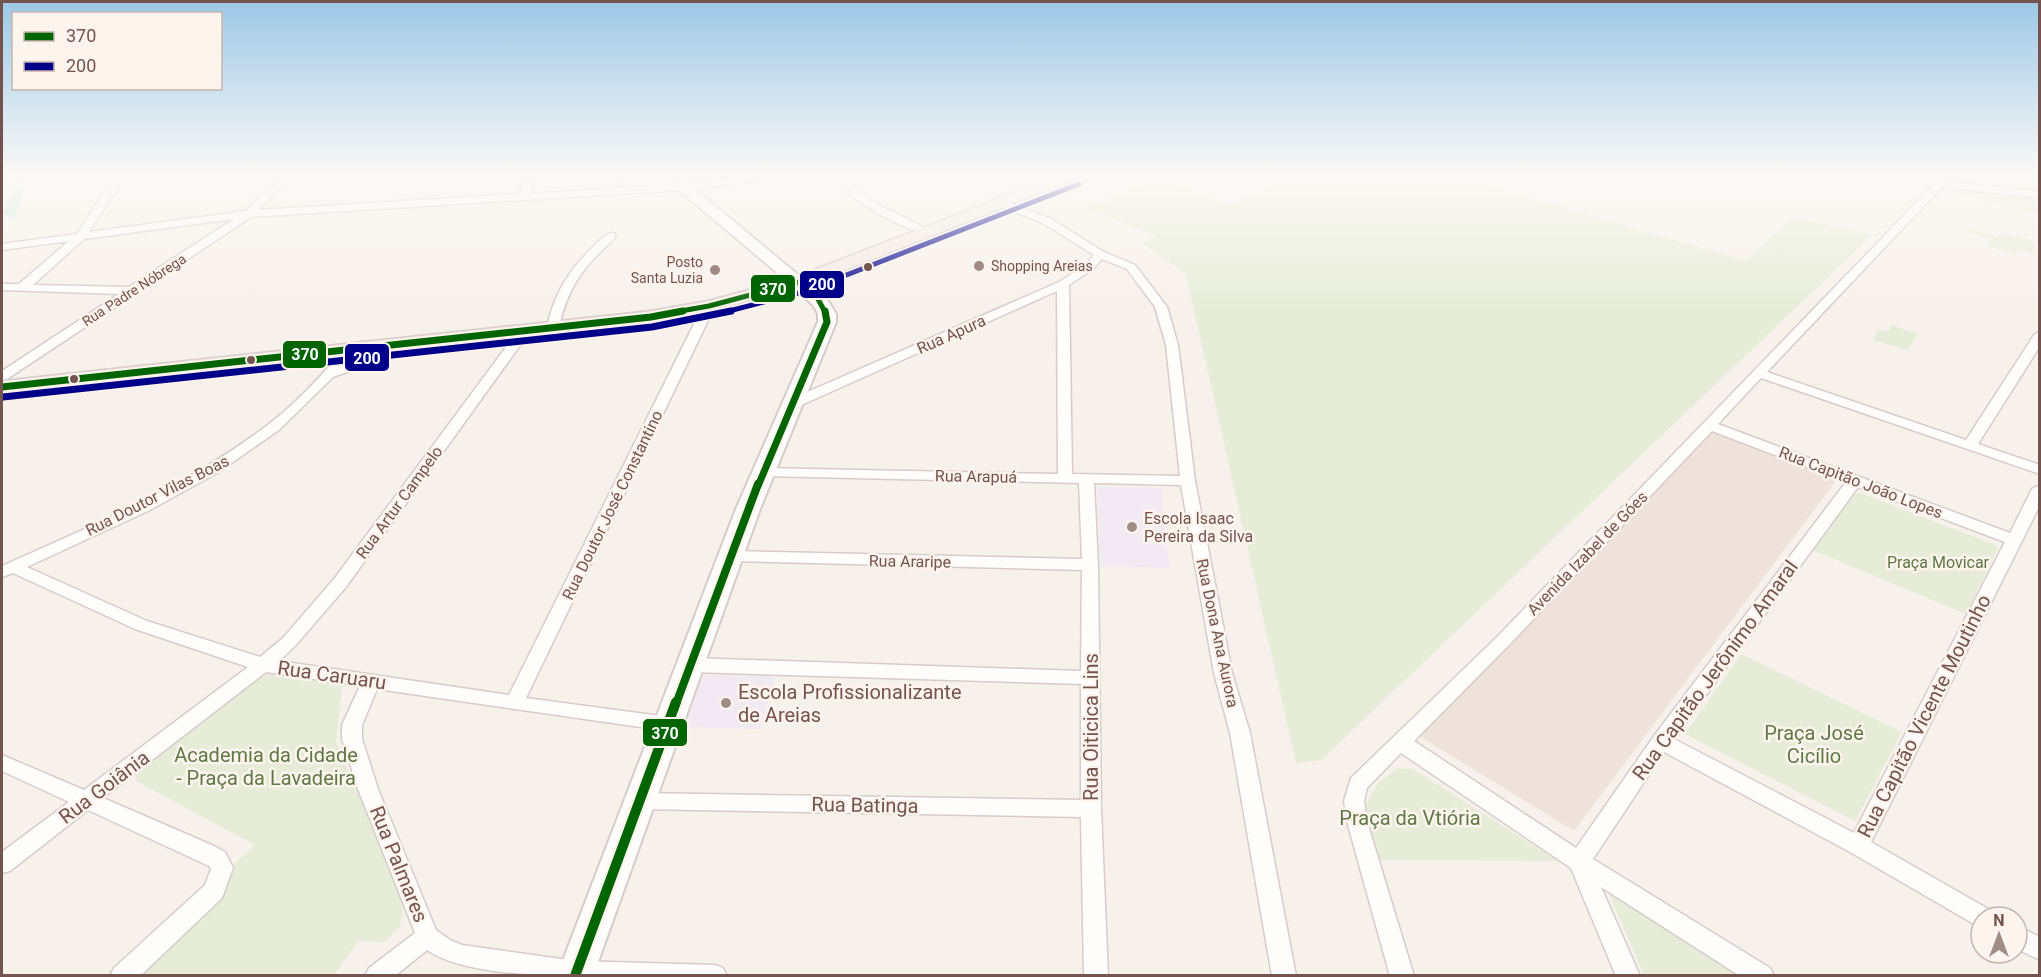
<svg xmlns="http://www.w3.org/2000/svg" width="2041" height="977" font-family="Roboto,sans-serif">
  <rect width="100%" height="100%" fill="#f7f1ec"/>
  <path fill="#efe2da" d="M1711,430L1838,478L1574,831L1419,736Z"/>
  <path fill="#f2eaf2" d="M1097,487L1161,488L1169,568L1100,566Z
    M707,675L776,676L760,729L676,727L694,680Z"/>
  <path fill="#e7ecd8" d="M1297,174H1448L1746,261L1794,217L1872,235L1321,760L1296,763L1186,274L1142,243L1155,236L1089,208L1156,179L1231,205Z
    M1956,174H2039V192L1959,183L1950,180Z
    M1952,188L2039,198V214L1949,192Z
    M1969,228L1993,234L1996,237L2004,234L2032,240L2035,247L2032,248L2039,251L2035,253L2019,250L2016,254L1986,246L1992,239L1967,232Z
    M1891,325L1918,334L1907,350L1873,340L1878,330L1889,331Z
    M1860,493L1993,544L1998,548L1966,614L1812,550L1854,494Z
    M1741,654L1902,732L1855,821L1685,734Z
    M281,672L340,678L342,687L336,741L404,901L400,927L385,942L358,941L334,975L114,976L255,845L136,781V769L265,674Z
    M1398,768L1413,769L1558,861L1376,860L1362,810L1378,783Z
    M1609,893H1612L1744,975H1644Z"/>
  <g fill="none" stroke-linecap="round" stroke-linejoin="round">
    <path fill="#cee7e4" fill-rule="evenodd" d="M2,174L21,176L27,180L15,217L10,218L3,214L14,183L2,181Z
      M615,174H627L623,186H615L613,183Z"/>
    <defs>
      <path id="minor" d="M116,174H126L89,232L246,211L283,174H293L258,210L519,194L527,174H537L529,194L684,184L761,174H787L782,177L684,190L251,217L7,379L2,380V371L119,294L2,290V284H19L69,241L2,250V244L77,234ZM234,219L129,287L33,285L84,239Z
        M836,174H846L852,184L871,201L933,232C923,240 864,207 853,197C846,190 841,182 836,174Z
        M1033,174H1047L1062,181L1057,184Z
        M1944,174H1954L1947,182L2040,192V198L1942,187L1767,372L1966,440L2034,335L2040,331V346L1978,444L2040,465V474L1761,378L1718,424L2010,533L2032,489L2040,485V505L1871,842L1990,910L1993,917H1981V927L1974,924L1850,852L1664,752L1593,859L1770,968L1774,976H1740L1601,887L1640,976H1616L1571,868L1401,753L1367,788L1364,801L1368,825L1414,976H1390L1348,825L1344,801L1351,778L1497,637ZM1712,431L1846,482L1654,736L1576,848L1414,741L1509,645ZM1858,487L2005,542L1854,833L1674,739Z
        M999,199L1051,219L1104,252L1135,265L1167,307L1178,345L1195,481L1222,620L1232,673L1250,733L1296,976H1272L1230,733L1214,673L1181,485L1094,483L1098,565L1101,809L1108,976H1084L1081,817L639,809L632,807L629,801L632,795L639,793L1081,800V684L691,672L685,670L682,665L685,660L691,658L1081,671L1082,570L731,561L725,560L723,556L725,552L731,551L1082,559L1079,483L763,476L756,472L763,468L1058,474L1057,291L799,406L794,407L787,403L789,400L1059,282L1085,265L1094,255L1043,223L995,204V200ZM1102,259L1127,269L1155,307L1166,345L1180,476L1072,474L1069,285L1093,269Z
        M611,233L615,234V238C584,266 568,286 559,327L553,331L549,330L547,327C554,294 569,270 593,247C598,242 604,235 611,233Z
        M709,302L715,306L526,698L668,717L675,719L678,724L675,729L668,731L377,689L362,725V739L378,789L436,930L450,940L462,945L576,961L715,965L723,968L727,976C687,976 647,976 607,976C558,976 466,977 427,950L395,976H365L369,968L415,933L358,789L342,739V725L360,686L266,672L103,798L214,846L225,852L233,868L222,898L140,976H110L114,968L205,885L211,869L209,866L88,810L10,871L2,873V852L69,802L2,771V755L84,790L248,667L135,629L13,573L2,577V566C94,525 188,486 269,424C298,402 322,374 347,347L351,346L357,350L343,366C356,362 380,342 388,343L390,346L388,349L369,364L333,377L279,430L217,473L148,511L27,567L147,621L260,657L283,638L334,579L521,327H529V333L346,587L295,646L279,661L509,695L703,306Z
        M2017,926L2040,937V960L2017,949Z"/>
      <path id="secondary" d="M679,174H693L691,186L827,299L836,314V322L760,509L593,976H557L736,509L818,322V314L814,306L793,286L679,190L677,187Z"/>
      <path id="primary" d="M1062,174H1083L1080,177L805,286L709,312L651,323L2,393V381L651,311L708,301L793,278Z"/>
    </defs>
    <use href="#minor" stroke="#d6ccc8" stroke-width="3"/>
    <use href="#secondary" stroke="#d6ccc8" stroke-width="4"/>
    <use href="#primary" stroke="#d8ceca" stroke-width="3"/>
    <use href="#minor" fill="#fefdfc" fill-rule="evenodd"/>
    <use href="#secondary" fill="#fefdfc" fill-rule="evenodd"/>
    <use href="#primary" fill="#f2ebe6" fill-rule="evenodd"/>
    <defs>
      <path id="bus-1-far3" d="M675,312L709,306L799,282L818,299L825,312"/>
      <path id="bus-1-far2" d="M2,387L651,317L683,311
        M758,486L827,322L825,311"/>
      <path id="bus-1-far1" d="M676,704L758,484"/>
      <path id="bus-1" d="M575,976L676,702"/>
      <path id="bus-2-far1" d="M725,312L803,292L1079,184"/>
      <path id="bus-2" d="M3,397L652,327L731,311"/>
    </defs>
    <use href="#bus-1-far3" stroke="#fef4ee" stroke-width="8"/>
    <use href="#bus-1-far2" stroke="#fef4ee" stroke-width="10"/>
    <use href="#bus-1-far1" stroke="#fef4ee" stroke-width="13"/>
    <use href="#bus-1" stroke="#fef4ee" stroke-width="15"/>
    <use href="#bus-2-far1" stroke="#fef4ee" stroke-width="8"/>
    <use href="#bus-2" stroke="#fef4ee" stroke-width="10"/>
    <use href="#bus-1-far3" stroke="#006400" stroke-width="5"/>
    <use href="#bus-1-far2" stroke="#006400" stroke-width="7"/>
    <use href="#bus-1-far1" stroke="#006400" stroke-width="8"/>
    <use href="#bus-1" stroke="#006400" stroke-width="10"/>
    <use href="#bus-2-far1" stroke="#00008b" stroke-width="5"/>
    <use href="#bus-2" stroke="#00008b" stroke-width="7"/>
  </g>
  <linearGradient id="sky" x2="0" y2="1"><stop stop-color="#9dc8e6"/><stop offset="0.56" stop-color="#fbf9f6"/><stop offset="1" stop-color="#fbf9f6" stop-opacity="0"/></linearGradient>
  <rect width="2041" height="311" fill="url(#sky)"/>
  <g fill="#a18b85" stroke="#fef4ee" stroke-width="2">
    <circle cx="979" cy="266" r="6"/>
    <circle cx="715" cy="270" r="6"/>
    <circle cx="1132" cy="527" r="6"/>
    <circle cx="726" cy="703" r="6"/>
  </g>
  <g fill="#73544e" stroke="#fef4ee" stroke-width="2">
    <circle cx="868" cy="267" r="5"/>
    <circle cx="251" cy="360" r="5"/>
    <circle cx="74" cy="379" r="5"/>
  </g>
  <g text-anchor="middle" stroke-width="5" stroke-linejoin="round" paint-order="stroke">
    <g font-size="14" fill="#73544e" stroke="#fef4ee" text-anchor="end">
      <text x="703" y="267">Posto<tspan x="703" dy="16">Santa Luzia</tspan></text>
      <text x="991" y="271" text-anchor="start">Shopping Areias</text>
    </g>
    <g font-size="14" fill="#73544e" stroke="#fef4ee">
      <text transform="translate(134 290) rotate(-33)" y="5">Rua Padre Nóbrega</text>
    </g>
    <g font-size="16" fill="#73544e" stroke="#fef4ee">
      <text transform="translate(951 334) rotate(-24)" y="6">Rua Apura</text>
      <text transform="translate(976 476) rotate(1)" y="6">Rua Arapuá</text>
      <text transform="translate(1861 482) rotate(21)" y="6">Rua Capitão João Lopes</text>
      <text transform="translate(157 495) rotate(-27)" y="6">Rua Doutor Vilas Boas</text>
      <text transform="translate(399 502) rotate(-54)" y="6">Rua Artur Campelo</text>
      <text transform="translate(612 505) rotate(-64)" y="6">Rua Doutor José Constantino</text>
      <text transform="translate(1587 553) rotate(-46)" y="6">Avenida Izabel de Góes</text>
      <text transform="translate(910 561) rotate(1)" y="6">Rua Araripe</text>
      <text transform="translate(1218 633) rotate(78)" y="6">Rua Dona Ana Aurora</text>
    </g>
    <g font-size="16" fill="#73544e" stroke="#fef4ee" text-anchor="start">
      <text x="1144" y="524">Escola Isaac<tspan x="1144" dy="18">Pereira da Silva</tspan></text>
    </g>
    <g font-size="16" fill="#5e7846" stroke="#fef4ee">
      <text x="1938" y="568">Praça Movicar</text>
    </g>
    <g font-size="20" fill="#73544e" stroke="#fef4ee">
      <text transform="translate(1715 670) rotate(-54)" y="7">Rua Capitão Jerônimo Amaral</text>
      <text transform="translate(332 675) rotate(8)" y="7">Rua Caruaru</text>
      <text transform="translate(1924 716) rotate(-63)" y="7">Rua Capitão Vicente Moutinho</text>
      <text transform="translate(1091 727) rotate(-90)" y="7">Rua Oiticica Lins</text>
      <text transform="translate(104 787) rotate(-37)" y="7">Rua Goiânia</text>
      <text transform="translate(865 805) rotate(1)" y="7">Rua Batinga</text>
      <text transform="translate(399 864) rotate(68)" y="7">Rua Palmares</text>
    </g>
    <g font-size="20" fill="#73544e" stroke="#fef4ee" text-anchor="start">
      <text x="738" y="699">Escola Profissionalizante<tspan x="738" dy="23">de Areias</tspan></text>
    </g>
    <g font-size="20" fill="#5e7846" stroke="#fef4ee">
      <text x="1814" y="740">Praça José<tspan x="1814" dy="23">Cicílio</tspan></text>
      <text x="266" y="762">Academia da Cidade<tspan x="266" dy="23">- Praça da Lavadeira</tspan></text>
      <text x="1410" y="825">Praça da Vtiória</text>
    </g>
  </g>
  <g stroke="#fef4ee" stroke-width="2">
    <rect x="799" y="270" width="46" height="29" rx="6" fill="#00008b"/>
    <rect x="750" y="274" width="46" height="29" rx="6" fill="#006400"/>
    <rect x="282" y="340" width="45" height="29" rx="6" fill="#006400"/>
    <rect x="344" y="343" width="46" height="29" rx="6" fill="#00008b"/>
    <rect x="642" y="718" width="46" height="29" rx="6" fill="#006400"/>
  </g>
  <g font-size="16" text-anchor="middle" font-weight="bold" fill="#fff">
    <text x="822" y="290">200</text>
    <text x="773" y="295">370</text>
    <text x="305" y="360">370</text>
    <text x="367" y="364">200</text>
    <text x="665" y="739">370</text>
  </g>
  <rect width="2041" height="977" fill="none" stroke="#73544e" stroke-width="6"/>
  <rect x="12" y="12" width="210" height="78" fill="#fef4ee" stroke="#c6b4ae" stroke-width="1.5"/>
  <rect x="24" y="32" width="30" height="9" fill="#006400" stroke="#c6b4ae" stroke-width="1.5"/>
  <text x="66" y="42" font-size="18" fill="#73544e">370</text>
  <rect x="24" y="62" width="30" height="9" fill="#00008b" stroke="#c6b4ae" stroke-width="1.5"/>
  <text x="66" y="72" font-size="18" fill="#73544e">200</text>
  <g transform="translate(1999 935)"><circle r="28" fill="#fef4ee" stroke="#c6b4ae" stroke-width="1.5"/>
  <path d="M0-4.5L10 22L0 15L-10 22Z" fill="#a18b85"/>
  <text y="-9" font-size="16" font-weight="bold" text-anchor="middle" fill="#73544e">N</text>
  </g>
</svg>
